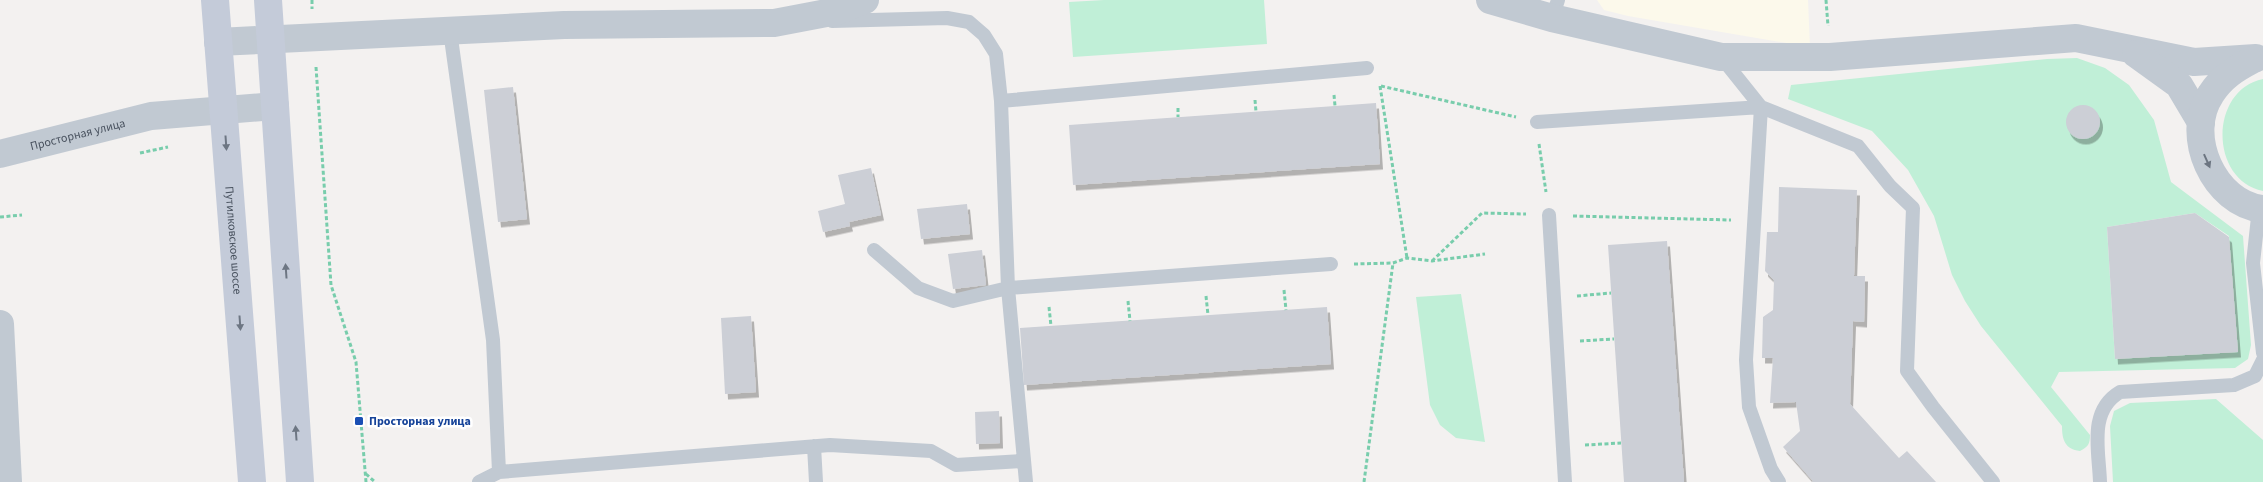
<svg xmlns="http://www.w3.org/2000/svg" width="2263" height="482" font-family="'Source Sans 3',sans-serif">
  <defs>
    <filter id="shadow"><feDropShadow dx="3" dy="5.5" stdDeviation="0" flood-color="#0004"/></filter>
  </defs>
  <rect width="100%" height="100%" fill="#f3f1f0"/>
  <path fill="#fcf9eb" d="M1597,0H1808L1810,47L1628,16L1604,10Z"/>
  <path fill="#c0efd7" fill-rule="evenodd" d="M1104,0H1264L1267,44L1073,57L1069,2Z
    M2077,58L2105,68L2129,85L2154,120L2171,182L2243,236L2251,345L2248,359L2235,368L2059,372L2051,387L2090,435C2090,444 2088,447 2080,451C2065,449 2062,440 2062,426L1981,326L1965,301L1952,275L1934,216L1908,170L1872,131L1788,99L1791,85L2047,59ZM2195,213L2229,236L2238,352L2115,359L2107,227Z
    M2263,79V191C2209,180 2209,90 2263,79Z
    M1461,294L1485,442L1456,438L1440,425L1430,405L1416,297Z
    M2216,399L2263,440V482H2113L2110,426L2114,411L2130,403Z"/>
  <path fill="#cccfd6" filter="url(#shadow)" d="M513,87L527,219L498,222L484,90Z
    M1376,103L1380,164L1073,185L1069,125Z
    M2066 122a17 17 0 1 1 34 0a17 17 0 1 1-34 0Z
    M871,168L881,215L849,222L850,226L823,232L818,211L845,204L838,175Z
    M1779,187L1857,190L1854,276H1865L1864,322L1853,321L1850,404L1899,458L1907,451L1936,482H1812L1813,481L1783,447L1800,431L1796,402L1770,403L1773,358H1762L1763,317L1773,310L1774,280L1765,271L1767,232H1778Z
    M967,204L970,234L921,239L917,209Z
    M2195,213L2229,237L2238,352L2115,359L2107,227Z
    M1667,241L1684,482H1624L1608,245Z
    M982,250L986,285L953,289L948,254Z
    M1327,307L1331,364L1024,385L1020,328Z
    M751,316L756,392L725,394L721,318Z
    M999,411L1000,443L976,444L975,412Z"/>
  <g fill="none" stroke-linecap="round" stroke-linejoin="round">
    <path stroke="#78cdac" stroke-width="3" stroke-dasharray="4 2.5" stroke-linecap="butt" d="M312,0V9
      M1826,0L1828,26
      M316,67L331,285L356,362L366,482
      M1380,86L1407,258
      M1381,86L1516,117
      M1334,95L1335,106
      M1255,100L1256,112
      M1178,108V117
      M1539,144L1546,192
      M140,153L168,147
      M1573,216L1731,220
      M0,217L22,215
      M1432,261L1482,213L1526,214
      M1354,264L1393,263L1407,258L1432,261L1485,254
      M1284,290L1286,310
      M1206,296L1208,315
      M1577,296L1611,293
      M1128,301L1130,321
      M1049,307L1051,326
      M1580,341L1614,339
      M1585,445L1621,443
      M366,474L375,482
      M1364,482L1393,263"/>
    <path stroke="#c1c9d2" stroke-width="14" d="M1552,18L1558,0
      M832,21L947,18L969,22L984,35L996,54L1001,101L1008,288L1026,482
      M450,31L493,340L499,472L830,445L931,451L956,465L1024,461
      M1001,101L1367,68
      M1537,122L1761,107L1721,57
      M2259,208L2253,263L2263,353
      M1549,215L1565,482
      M874,250L918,288L953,301L1008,288L1331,264
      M814,446L816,482
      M479,482L499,472
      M1779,482L1771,469L1749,407L1746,360L1761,107L1858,146L1890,186L1913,208L1907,371L1933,407L1993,482
      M2100,482C2099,450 2088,411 2120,392L2234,385L2255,376L2263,360"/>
    <g stroke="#c1c9d2" stroke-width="28">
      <path d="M1490,0L1552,18L1721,57H1830L2076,38L2194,62L2256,58"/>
      <path d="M218,42L564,25L774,23L837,11L865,0"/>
      <path d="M2136,54L2179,85L2201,122"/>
      <path d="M2252,60C2235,69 2222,77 2211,94C2183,135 2214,204 2263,209"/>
      <path id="s1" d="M0,154L151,116L275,106"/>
      <path d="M0,324L8,482"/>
    </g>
    <g stroke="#c4cbd9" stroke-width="28">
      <path id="s2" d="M215,0L252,482"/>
      <path d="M268,0L300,482"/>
    </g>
  </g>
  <defs><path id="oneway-solid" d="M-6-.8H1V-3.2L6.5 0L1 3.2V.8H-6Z" transform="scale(1.25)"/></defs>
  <g fill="#6d7683">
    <use href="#oneway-solid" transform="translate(226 143) rotate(86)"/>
    <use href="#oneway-solid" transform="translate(286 271) rotate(-94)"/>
    <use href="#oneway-solid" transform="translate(240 323) rotate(86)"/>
    <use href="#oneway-solid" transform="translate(296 433) rotate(-94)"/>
  </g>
  <use fill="#6c7581" href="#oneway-solid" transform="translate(2207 161) rotate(66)"/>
  <rect fill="#1a4fb4" stroke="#fff" stroke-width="2" x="354" y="416" width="10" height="10" rx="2.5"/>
  <g text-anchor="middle" stroke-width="5" stroke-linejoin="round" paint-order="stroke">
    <g font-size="12" fill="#48515e" stroke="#fff">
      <text dy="4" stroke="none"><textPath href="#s1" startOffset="80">Просторная улица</textPath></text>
      <text dy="4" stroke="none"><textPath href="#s2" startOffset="241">Путилковское шоссе</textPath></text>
    </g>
    <g font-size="12" font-weight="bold" fill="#164399" stroke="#fff" text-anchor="start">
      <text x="369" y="425">Просторная улица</text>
    </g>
  </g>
</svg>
